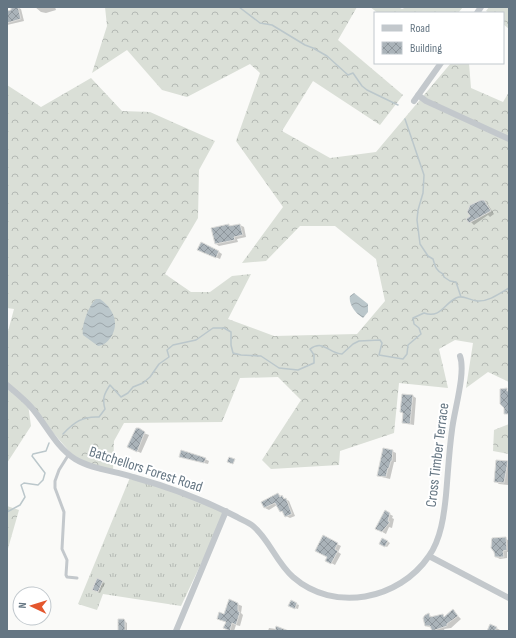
<svg xmlns="http://www.w3.org/2000/svg" width="516" height="638" font-family="'Sofia Sans Condensed',sans-serif">
  <defs>
    <pattern id="grass-tufts" width="24" height="20" patternUnits="userSpaceOnUse"><rect width="24" height="20" fill="#dadfd7"/><path d="M3 7l-1-3M5 7V3M7 7l1-3M15 17l-1-3M17 17v-4M19 17l1-3" fill="none" stroke="#b4b9b4"/></pattern>
    <pattern id="forest-crowns" width="20" height="18" patternUnits="userSpaceOnUse"><rect width="20" height="18" fill="#dadfd7"/><path d="M2 6a3 3 0 1 1 6 0M12 15a3 3 0 1 1 6 0" fill="none" stroke="#b4b9b4"/></pattern>
    <pattern id="water-waves" width="16" height="10" patternUnits="userSpaceOnUse"><rect width="16" height="10" fill="#bbc7cb"/><path d="M0 5q4-4 8 0t8 0" fill="none" stroke="#9ca6aa"/></pattern>
    <pattern id="building-cross-hatch" width="8" height="8" patternUnits="userSpaceOnUse"><rect width="8" height="8" fill="#aab3b9"/><path d="M0 0l8 8M0 8l8-8" fill="none" stroke="#8e969c"/></pattern>
  </defs>
  <rect width="100%" height="100%" fill="#fafaf8"/>
  <path fill="url(#grass-tufts)" d="M131,475L226,511L181,606L103,594L97,610L78,604Z"/>
  <path fill="url(#forest-crowns)" d="M105,7H357L338,40L403,95L380,125L313,81L282,131L330,158L376,152L451,63H469L471,88L503,102L509,92V382L488,372L466,388L473,343L455,340L439,349L448,388L399,383L394,433L340,451L339,465L271,469L262,460L301,400L278,377L240,378L222,422L124,423L114,441L113,471L76,459L28,404L31,426L7,463V335L14,309L7,308V85L41,107L91,78L122,111L150,112L215,141L199,170L198,218L165,274L191,292H210L232,276L251,274L228,319L274,336L357,334L385,301L376,259L335,226H300L266,261L242,263L283,207L236,141L260,73L250,64L187,97L162,90L127,50L92,73L107,26Z
    M370,7H398L402,9L407,7H463L458,13H378Z
    M489,7H509V29L503,24V13H489L486,11Z
    M509,424V454L493,451L494,430Z
    M7,506L19,510L7,552Z"/>
  <path fill="url(#water-waves)" d="M354,293L368,304V312L363,318C356,314 348,304 350,296Z
    M96,299H100C113,308 120,323 111,337C107,342 105,345 98,346L83,335C81,326 89,305 96,299Z"/>
  <path fill="#0003" d="M17,7L21,9L24,21L7,25V12Z
    M35,7H55L56,10L46,13L41,12Z
    M483,201L487,203L494,214L490,217L488,215L474,225L468,219Z
    M229,225L231,227L240,225L244,227L246,237L237,239L238,242L219,246L216,244Z
    M202,251L219,252L222,254L220,259Z
    M413,396L416,398L414,425L403,423L404,414L401,412Z
    M136,430L149,435L141,453L132,449Z
    M392,451L396,453V462H394L390,479L382,477L378,475Z
    M180,457L205,459L209,461L208,464Z
    M507,462L509,463L508,485L499,484L495,481Z
    M278,494L289,501L295,516L290,518L286,516L277,505L269,510L265,508L262,503Z
    M386,512L393,516L392,518L394,519L392,528L389,527L386,534L377,529Z
    M323,537L341,546L338,552L341,554L335,565L326,560L328,557Z
    M505,538L509,541V552H507V558L500,559L496,557Z
    M383,539L390,543L387,547L380,543Z
    M102,582L105,583L100,593L95,591Z
    M230,601L242,606L241,613L243,615L240,626L236,625L234,631L228,630L224,615Z
    M291,602L299,605L298,609L292,607Z
    M453,611L461,619L451,628L444,629L445,631H433L432,628L426,626L429,615L433,617H445Z
    M123,620L127,623V631H119Z
    M491,625L500,630V631H488Z
    M269,628L276,629L285,631H268Z"/>
  <g fill="none" stroke-linecap="round" stroke-linejoin="round">
    <path stroke="#bbc7cb" stroke-width="1.5" d="M239,7L260,23L272,25L305,45L313,48L327,56L348,75L353,73L362,86L367,90L398,105
      M405,119L424,175L423,193L418,210L417,220L420,244L428,256L433,259C435,266 436,271 443,274L444,277L450,281L456,282L461,297
      M63,434C74,422 83,416 99,417L105,409C102,399 104,394 110,385L121,397L128,393L133,387L143,383L150,377L159,364L169,357L167,350L173,345L196,340L213,328H224L231,332V345L233,353L241,355L261,356L279,368L298,370L314,363V355L310,349C324,339 329,354 342,354L353,344L359,341L380,340L382,343L379,355L403,359L407,354L408,345L421,334L419,328L414,324L413,318L424,313C440,319 444,304 456,298C464,294 470,301 477,301C488,302 499,294 509,288
      M7,512L20,505L25,497L21,485L24,483L38,485L43,480L45,473L32,456L33,454L46,451L49,443"/>
  </g>
  <path fill="url(#building-cross-hatch)" stroke="#dcdcda" d="M18,7L21,19L7,23V11L11,10V8Z
    M481,200H484L491,211L469,223L466,219L470,216L467,212L470,205Z
    M229,224V226L240,224L243,235L234,237L235,240L215,244L211,228Z
    M201,242L219,251L216,258L197,250Z
    M507,388V391H509V414H504V408L500,404V389Z
    M402,394L413,395L410,424L402,423L403,413L400,412Z
    M136,428H139L145,432L137,452L127,447Z
    M383,448L393,450L392,461H391L389,468H388L386,477L377,476Z
    M181,450L206,458L204,463L179,457Z
    M229,457L235,459L233,464L227,462Z
    M496,460L508,461L504,483L494,482Z
    M278,493L280,497L282,495L284,499L286,498L292,514L285,517L282,511L280,512L275,503L264,508L261,502Z
    M385,510L390,513L388,521L390,522L382,532L375,529Z
    M323,535L338,543L335,549L338,551L331,564L325,561L327,557L315,551Z
    M506,537L507,550L503,551L504,557H495L494,552L491,548L492,538Z
    M382,538L388,541L385,547L379,544Z
    M97,578L103,581L98,592L92,590Z
    M229,599L238,603V611L240,612L236,625L232,623L230,631L223,628L226,622L217,619L219,612L224,614Z
    M291,600L297,603L295,609L288,606Z
    M453,609L458,616L447,624V626L432,631L430,626H425L423,618L425,615L429,613L430,617L443,614L444,617Z
    M118,619H124L125,621V631H118Z
    M490,624L497,627L495,631H487Z
    M276,626L289,631H275Z"/>
  <g fill="none" stroke-linecap="round" stroke-linejoin="round">
    <path stroke="#c3c8cc" stroke-width="3" d="M69,454L59,470L55,481V488L64,512L62,549L67,560L66,575L67,577L77,578"/>
    <path stroke="#c3c8cc" stroke-width="6" d="M477,13L481,7
      M418,95L426,101L509,139
      M414,101L441,63
      M7,385C15,392 24,399 31,407C46,424 55,446 75,459C91,469 115,471 133,477C169,487 204,500 237,517C242,520 248,522 253,526C269,539 276,562 293,577C334,613 399,600 429,556C441,539 444,515 446,495C448,473 449,451 452,430C454,411 466,373 460,356
      M429,556L509,598
      M176,631L226,511"/>
  </g>
  <g text-anchor="middle" stroke-width="4" stroke-linejoin="round" paint-order="stroke">
    <g font-size="15" fill="#657683" stroke="#fff">
      <text transform="translate(437 455) rotate(-83)" y="5">Cross Timber Terrace</text>
      <text transform="translate(146 469) rotate(18)" y="5">Batchellors Forest Road</text>
    </g>
  </g>
  <rect width="516" height="638" fill="none" stroke="#657683" stroke-width="16"/>
  <rect x="374" y="12" width="130" height="52" fill="#ffffff" stroke="#c1c8cd"/>
  <rect x="382" y="25" width="20" height="6" fill="#c3c8cc" stroke="#c1c8cd"/>
  <text x="410" y="32" font-size="12" fill="#657683">Road</text>
  <rect x="382" y="42" width="20" height="12" fill="url(#building-cross-hatch)" stroke="#c1c8cd"/>
  <text x="410" y="52" font-size="12" fill="#657683">Building</text>
  <g transform="translate(32 606) rotate(274)"><circle r="19" fill="#ffffff" stroke="#c1c8cd"/>
  <path d="M0-3L7 15L0 10L-7 15Z" fill="#e4572e"/>
  <text y="-6" font-size="11" font-weight="bold" text-anchor="middle" fill="#657683">N</text>
  </g>
</svg>
